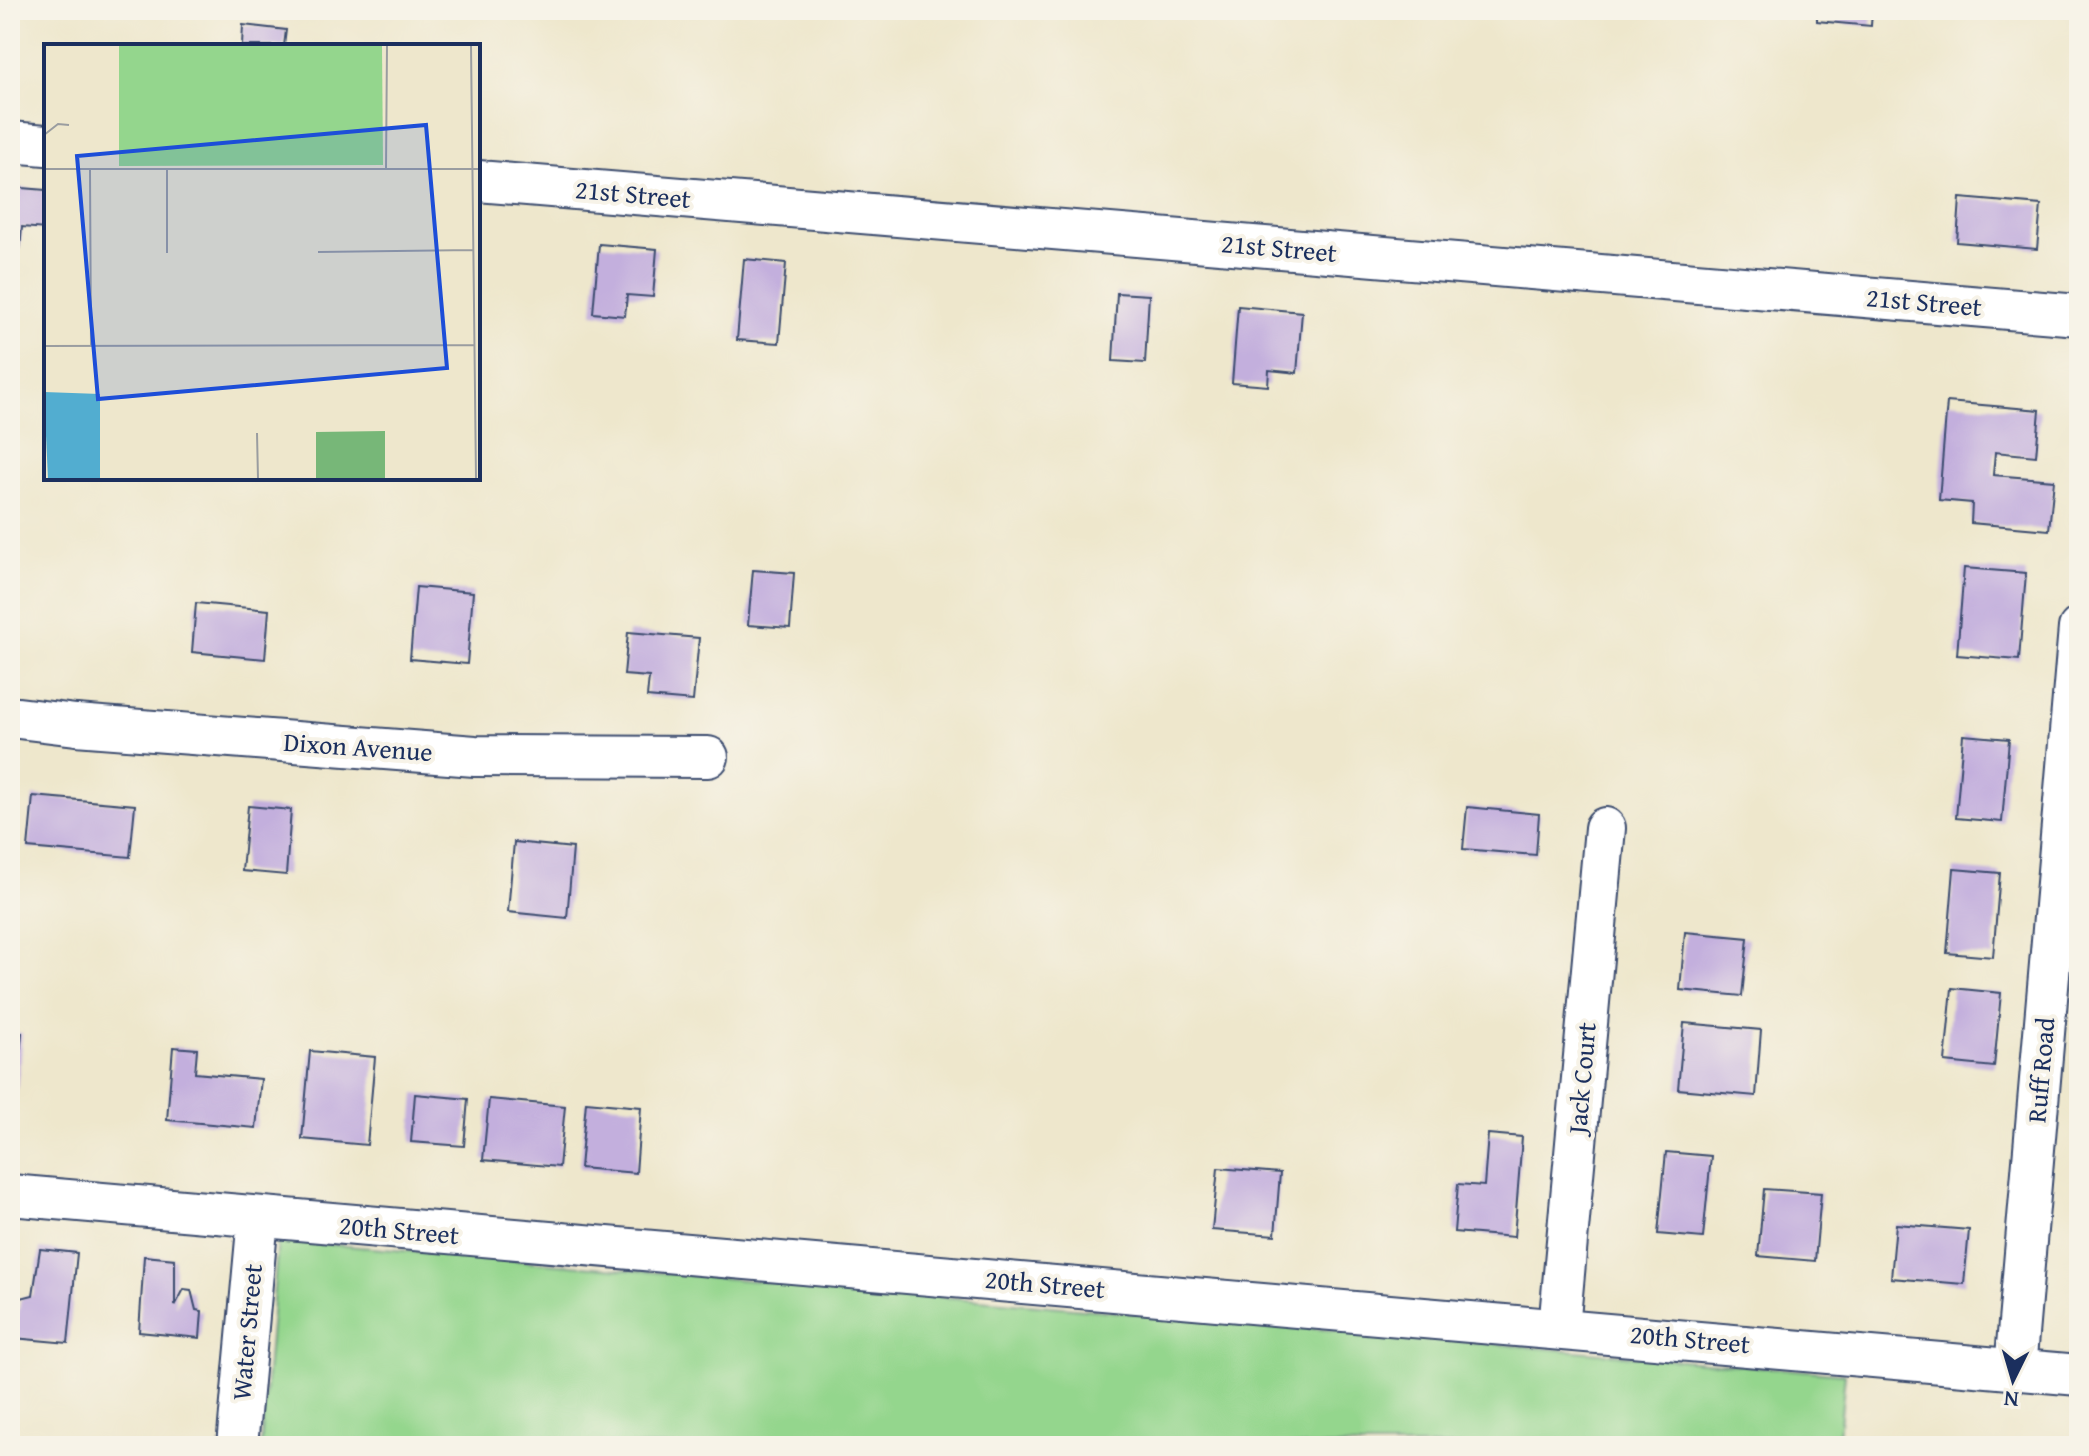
<svg xmlns="http://www.w3.org/2000/svg" width="2089" height="1456" font-family="'Gentium Book Plus',serif">
  <rect width="100%" height="100%" fill="#f7f3e8"/>
  <filter id="ink" filterUnits="userSpaceOnUse"><feTurbulence type="fractalNoise" baseFrequency=".0125" numOctaves="2"/><feDisplacementMap in="SourceGraphic" scale="16" xChannelSelector="R" yChannelSelector="G"/><feConvolveMatrix kernelMatrix="1 2 1 2 8 2 1 2 1" color-interpolation-filters="sRGB"/></filter>
  <filter id="wash" filterUnits="userSpaceOnUse"><feTurbulence type="fractalNoise" baseFrequency=".006" numOctaves="4" result="noise"/><feDisplacementMap in="SourceGraphic" scale="32" xChannelSelector="R" yChannelSelector="G"/><feGaussianBlur stdDeviation="1.8" result="paint"/><feColorMatrix in="noise" values="0 0 0 0 0 0 0 0 0 0 0 0 0 0 0 0 0 1.4 0 .05"/><feComposite in="paint" operator="in"/></filter>
  <g filter="url(#wash)">
    <rect width="100%" height="100%" fill="#eee7cc"/>
    <path fill="#94d68d" stroke="#588276" stroke-width="2" d="M278,1240L1845,1374L1838,1446H261Z"/>
    <g id="blocks">
      <path fill="#c3afdd" d="M1817,10H1872L1871,26L1817,21Z
        M243,25L286,30L284,46H242Z
        M10,187L46,190V229L22,227L20,250L10,249Z
        M1960,198L2041,205L2037,249L1957,242Z
        M599,244L657,249L653,297L627,295L625,316L593,313Z
        M744,259L786,263L779,343L737,340Z
        M1117,293L1149,295L1145,363L1113,361Z
        M1238,306L1302,312L1297,373L1269,370L1268,386L1232,383Z
        M1947,402L2040,410L2036,456L1995,452L1993,475L2054,480L2049,530L1971,523L1972,503L1939,500Z
        M1964,568L2026,573L2019,660L1957,655Z
        M753,570L794,573L790,628L748,625Z
        M416,587L473,592L467,664L410,659Z
        M196,603L269,610L265,659L192,652Z
        M628,632L699,638L693,701L647,697L649,677L624,675Z
        M1963,735L2009,739L2002,822L1956,818Z
        M33,796L135,805L130,857L28,848Z
        M248,806L291,810L286,875L242,871Z
        M1467,807L1539,814L1536,855L1463,849Z
        M514,842L573,848L567,918L508,912Z
        M1954,869L2000,873L1993,957L1947,953Z
        M1685,932L1748,938L1742,996L1680,990Z
        M1952,988L2001,993L1994,1067L1945,1062Z
        M1684,1023L1761,1030L1756,1096L1678,1089Z
        M10,1032L22,1033L16,1102L10,1101Z
        M173,1047L197,1049L195,1073L261,1079L256,1128L167,1120Z
        M310,1051L375,1057L367,1145L302,1139Z
        M415,1094L468,1099L464,1146L411,1142Z
        M489,1099L565,1106L559,1167L483,1160Z
        M586,1102L641,1107L636,1173L580,1168Z
        M1488,1134L1522,1137L1514,1237L1454,1232L1458,1184L1484,1186Z
        M1666,1152L1711,1156L1703,1238L1658,1234Z
        M1218,1168L1280,1173L1275,1235L1212,1230Z
        M1764,1189L1821,1193L1815,1261L1758,1256Z
        M1896,1224L1969,1230L1964,1284L1891,1278Z
        M40,1249L77,1253L68,1343L14,1338L21,1298L33,1295Z
        M144,1256L175,1259V1306L184,1289L191,1290L196,1310L202,1311L200,1338L139,1332Z"/>
    </g>
  </g>
  <g filter="url(#ink)">
    <use href="#blocks" fill-opacity="0" stroke="#3b4b6e" stroke-width="2"/>
    <g fill="none" stroke-linecap="round" stroke-linejoin="round">
      <defs>
        <path id="minor" d="M10,142L46,145
          M478,181L2079,315
          M10,717L76,725L475,756L708,757
          M10,1195L2079,1375
          M1559,1328L1605,828
          M2015,1369L2079,628
          M237,1446L258,1218"/>
      </defs>
      <use href="#minor" stroke="#3b4b6e" stroke-width="44"/>
      <use href="#minor" stroke="#fff" stroke-width="40"/>
    </g>
  </g>
  <g text-anchor="middle" stroke-width="8" stroke-linejoin="round" paint-order="stroke">
    <g font-size="26" fill="#1b2f5e" stroke="#f7f3e8">
      <text transform="translate(633 194) rotate(5)" y="9">21st Street</text>
      <text transform="translate(1279 248) rotate(5)" y="9">21st Street</text>
      <text transform="translate(1924 302) rotate(5)" y="9">21st Street</text>
      <text transform="translate(358 747) rotate(4)" y="9">Dixon Avenue</text>
      <text transform="translate(2041 1070) rotate(-85)" y="9">Ruff Road</text>
      <text transform="translate(1582 1078) rotate(-85)" y="9">Jack Court</text>
      <text transform="translate(399 1230) rotate(5)" y="9">20th Street</text>
      <text transform="translate(1045 1284) rotate(5)" y="9">20th Street</text>
      <text transform="translate(247 1332) rotate(-85)" y="9">Water Street</text>
      <text transform="translate(1690 1339) rotate(5)" y="9">20th Street</text>
    </g>
  </g>
  <g transform="translate(44 44)">
    <rect width="436" height="436" fill="#eee7cc"/>
    <path d="M75,1H338L339,121L75,122Z" fill="#94d68d"/>
    <path d="M341,387V435H245L272,434V388Z" fill="#77b778"/>
    <path d="M0,348L56,350V435H4Z" fill="#52add0"/>
    <path fill="none" stroke="#9a9da0" stroke-width="2" d="M427,1L432,435M0,91L14,80L25,81M0,125H436M46,125L47,302M342,125L343,1M274,208L429,206M123,209V125M0,302L431,301M213,389L214,435"/>
    <path fill="#1d4ed8" fill-opacity="0.15" stroke="#1d4ed8" stroke-width="4" d="M382,81L403,324L54,355L33,112Z"/>
    <rect width="436" height="436" fill="none" stroke="#1b2f5e" stroke-width="4"/>
  </g>
  <rect width="2089" height="1456" fill="none" stroke="#f7f3e8" stroke-width="40"/>
  <g transform="translate(2013 1380) rotate(185)" stroke="#f7f3e8" stroke-width="6" paint-order="stroke">
  <path d="M0-6L14 30L0 20L-14 30Z" fill="#1b2f5e"/>
  <text y="-12" font-size="22" font-weight="bold" text-anchor="middle" fill="#1b2f5e">N</text>
  </g>
</svg>
